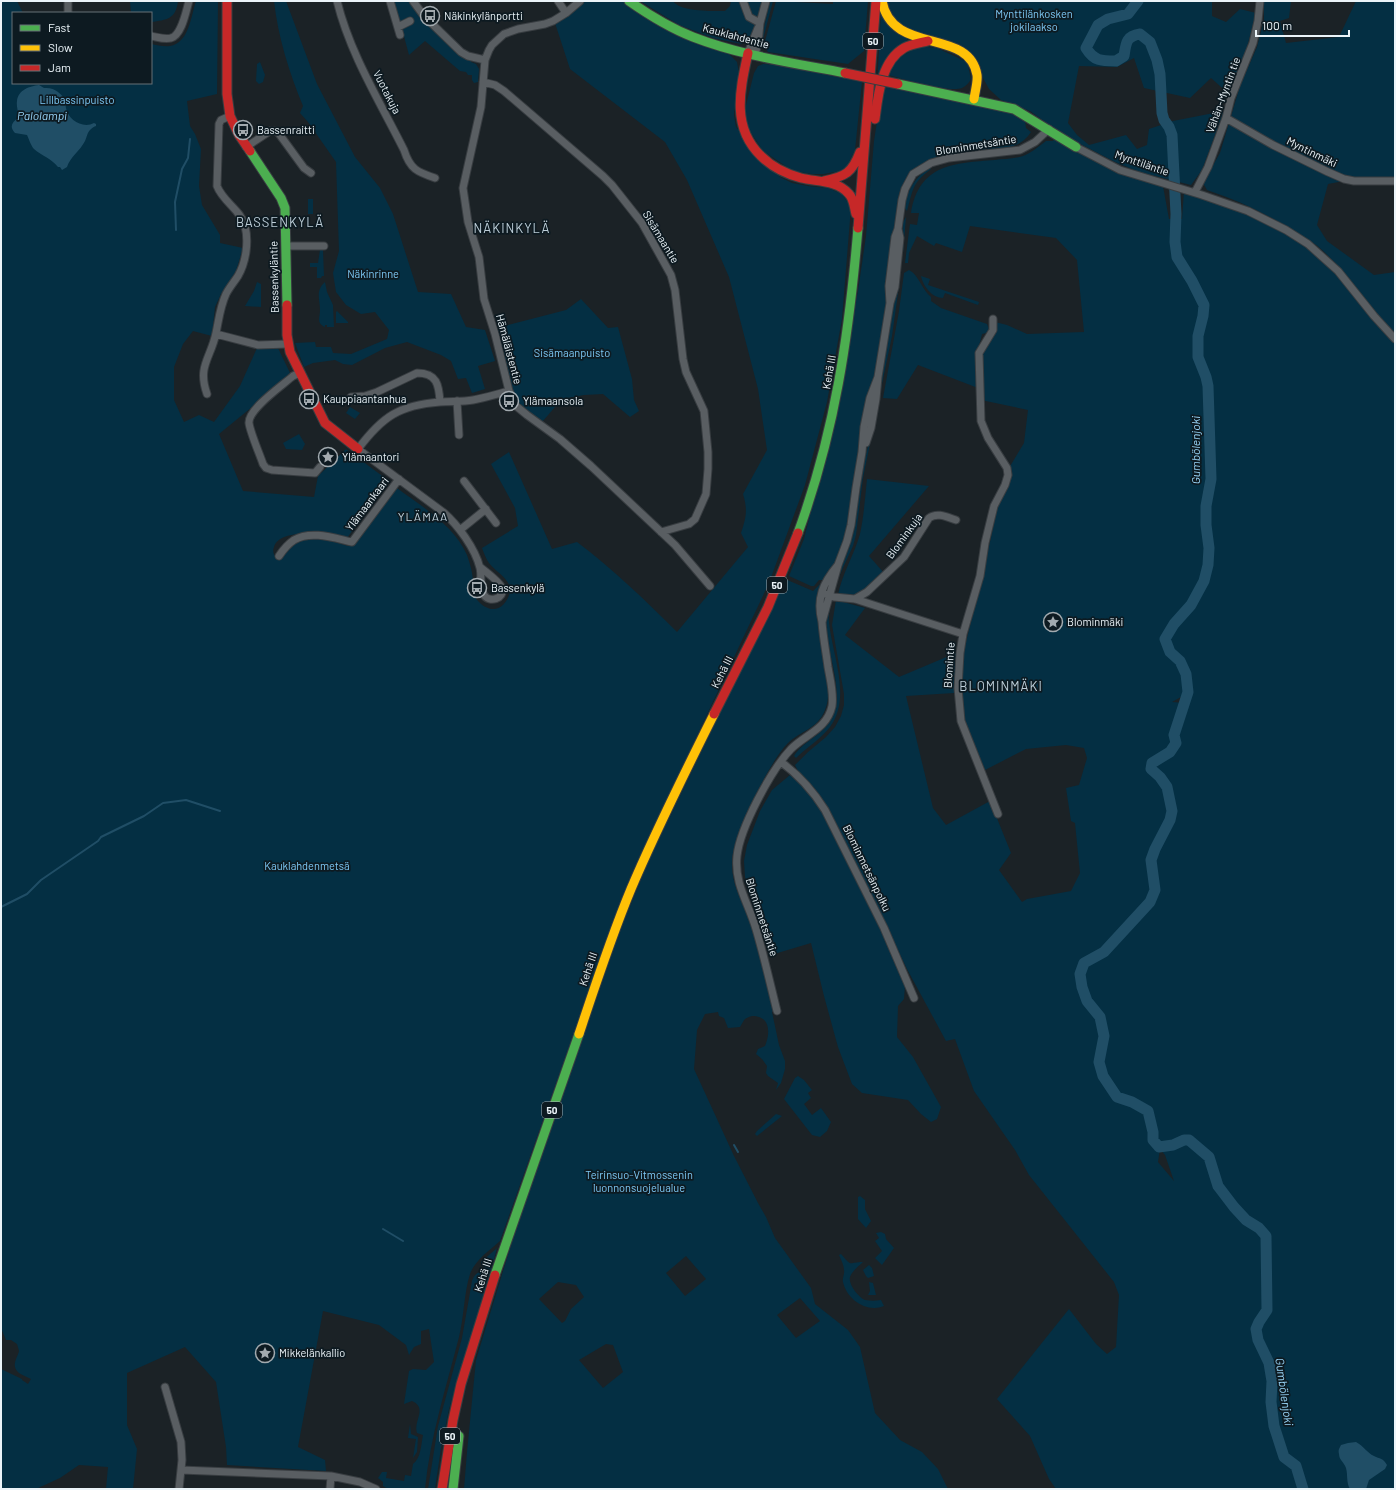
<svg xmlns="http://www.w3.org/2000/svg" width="1396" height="1490" font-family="Barlow,sans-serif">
  <rect width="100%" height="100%" fill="#1b2226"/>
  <path fill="#042f43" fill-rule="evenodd" d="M1,1H17L23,13H13V83L137,84L151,83V44C157,45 164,47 170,46C189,43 191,16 196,1H218L217,94L187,101L190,126L195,134L201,149L199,186L202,205L220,235V243L243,248L236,271L221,294L215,307L212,336L193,331L183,344L174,367V400L184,422L199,415L214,422L240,386L257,348H278L291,375L219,434L243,491L314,497L318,476L346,449L389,481L347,538C331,536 281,526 274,547C272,552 274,556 278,560L292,544L308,538L324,539L348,546L354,545L397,488C422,507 454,525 467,555C469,561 471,567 472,573C474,583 471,595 479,602C494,617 508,606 511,588C505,575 497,573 489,563C486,559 484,553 482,548L518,526L515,508L491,464L509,452L552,549L577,542C613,569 645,600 677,632L748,547L741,533C746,518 748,510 743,494L767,450L758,389L729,277L687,180L665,142L570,69L555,23L586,1H624L670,32L729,54L737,62L739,73L734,115L736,127L780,177L792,183L808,186L828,188L842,194L851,207L842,319L827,402L805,485L769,583L629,880L500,1241C490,1250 475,1260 470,1274C464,1293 464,1317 459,1337C446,1388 430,1437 425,1489H388L383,1486V1482L378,1478L382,1472H387L386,1478L404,1481L405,1475L411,1476L413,1464C421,1458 421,1445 423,1435L417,1433C413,1421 428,1408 412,1401L404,1404L409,1371L413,1369L426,1370L434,1362L429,1329L421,1331V1344L414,1347L409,1355L406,1345L379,1325L323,1311L298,1447L325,1460L326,1471L227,1465L226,1447L216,1382L185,1347L127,1373V1425L137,1449L133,1489H106L108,1467L79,1465L60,1478L36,1489H1V1369L22,1379V1380L28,1384L31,1379C27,1377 22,1375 19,1373C10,1366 18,1357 19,1351C19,1350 17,1344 17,1344L11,1340H6L1,1328Z
    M130,1H178C176,19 167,20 151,22V13H131Z
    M274,1H286L317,84L355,157L380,188L393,214L418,292L451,294L466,327L485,330L495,361L478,366L485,389L472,393L466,378L458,379L451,361L441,355L407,342L385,348L352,365L343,364L335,360L313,363L304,367L295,343L315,342L316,347H331L333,353L351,354L387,339L389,330L375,312L361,314L346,305L336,292L333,273L339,251L336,162L308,122L300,113L303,106C289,72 278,37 274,1Z
    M393,1H409L423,19L471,60V62L476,64L479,69L478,82L474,83L472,80V75H468L466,72L460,71L425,41L409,55L402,29L413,22L412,18L403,22H400Z
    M640,1H673C680,12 713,11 725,11L730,6L731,1H764L755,28L749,39L741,44L713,38L679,25Z
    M770,1H773L762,43L761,41Z
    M776,1L833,4V1H868L864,51L848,64L768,52L764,45Z
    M885,1H1212V16L1226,22L1240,9L1256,13L1246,51L1229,94L1211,78L1190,98L1144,88L1134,58L1117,67L1079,66L1068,123L1077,135L1089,145L1126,135L1137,149L1147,145L1149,129L1173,121L1224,111L1202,170L1191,185L1139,172L1115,162L1063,135L1030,111L1001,100L989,89L983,78L980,65L895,22Z
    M1264,1H1291L1289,18L1280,21L1286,43L1339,37L1356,1H1395V178L1354,179L1328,184L1317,225L1327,241L1374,275L1395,272V334C1369,307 1349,274 1321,249C1316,244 1309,241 1303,237C1273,217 1241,201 1207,190L1203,183L1220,153L1240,86L1257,47L1264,20Z
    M881,12L909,37L877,86Z
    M919,46L937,48L967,62L971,79C969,83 966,86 962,88C948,93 903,79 888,75L897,59Z
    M260,62L265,75L263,82L259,84L256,81L257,64Z
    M763,64L781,65L862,82L855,150L845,170L824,174H812L793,171L763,151L746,125V105L754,73L758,66Z
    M885,86L1013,113L1025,121L1026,128L1031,132C1018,152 997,148 976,150C968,150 960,153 952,155C924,161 909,165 899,194L882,338L853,484L848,524L837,560L824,580H819L814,586H811L789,576L804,539L809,519L858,291L866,236L874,141L879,109Z
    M1055,138L1163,186L1169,219H1182L1184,191L1234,209L1267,223L1298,241L1327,263L1395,342V1489H1056L1049,1479L1030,1436L997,1399L1069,1309L1096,1344L1107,1354L1116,1347L1119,1295L1114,1282L1029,1175L1015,1150L974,1091L955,1039L946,1041L907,969L838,827L824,801L815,789L798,771L795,765L808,752L826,737L835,727L841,716L844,705V694L832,625L836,600L865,608L845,635L899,677L956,653L954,693L906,696L933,808L946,825L990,801L1011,853L999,870L1022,902L1027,899L1071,891L1080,873L1075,823L1071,821L1066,788L1079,785L1087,758L1084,748L1066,745L1026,749L985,770L964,718L962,702L963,654L982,578L997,510L1009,468L1024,443L1028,410L981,400V352L995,322L1007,325L1027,334L1084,332L1077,260L1056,238L970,226L962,252L936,243L934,246L917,236L909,253L908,263H905L910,224L917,225L919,213H911C919,164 954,163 995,160C1004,159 1014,159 1023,156C1031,153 1038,147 1046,141H1053ZM1188,693L1185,703L1172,702ZM1160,1149L1165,1155L1174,1181L1158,1162Z
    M930,168L931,169C911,184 913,191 907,211L904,207C907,191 915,176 930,168Z
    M308,199H313V214H308Z
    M906,217L903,253H901L903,222Z
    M320,250H323L324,276H322L321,278H317V267H310V263H318Z
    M909,270C919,275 922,290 931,297V301L941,308L987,324L989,329L986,333L982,334L977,354L978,388L918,365L897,399L883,398L899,311L904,273Z
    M921,276L930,279L928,285L979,302L978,305L945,293L943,298C932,298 923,286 921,276Z
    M898,279H900L892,336L877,408L881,378Z
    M257,282L261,284V307L245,306L254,291Z
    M325,282L327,292L333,305L334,327H327V325H325V327C316,323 320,318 320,310C320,299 315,291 325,282Z
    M581,299L608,328L618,327L632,379L634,400L639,411L630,417L603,394L584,395L562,399L542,422L520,405L513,391L496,328L566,310Z
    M337,311L348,322V323H336V312Z
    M350,407L360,413L355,419L346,413Z
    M875,419L863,478L856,535L853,546L837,581L836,580L849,548L854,531L864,462Z
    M299,434L305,444L302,450L286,449L283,443Z
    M867,479L929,486L869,556L884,573L858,596L838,595C842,574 854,555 860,534C864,516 865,497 867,479Z
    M785,579L813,591L820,584H822C822,603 821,622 821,641C822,664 834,688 825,710C817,730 801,730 787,744C770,761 733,836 732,861C731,888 745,904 753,929C762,956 767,984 773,1011L772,1012L779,1045L785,1061V1069L781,1083L776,1090L778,1083L768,1076L766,1073L767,1066L762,1059L756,1054L758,1049L765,1046C770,1035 771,1017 754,1016C751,1016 748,1017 745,1019C743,1021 742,1024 740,1027L728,1028L724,1018L719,1016L718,1012L705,1014L697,1030L694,1069L734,1156L758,1203L766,1217L775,1238L811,1288L815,1304L848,1330L860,1347L875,1413L900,1440L922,1452L938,1469L948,1489H464L467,1452L476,1360L514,1235L620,931L648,862ZM686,1256L706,1279L685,1296L666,1273ZM558,1282L576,1285L584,1297L571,1309L565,1321L562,1323L539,1299ZM800,1298L820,1321L796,1338L777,1315ZM606,1344L613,1345L623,1372L603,1388L579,1360Z
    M829,603L831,604C830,609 828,616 829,622C832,655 852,697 830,727C821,739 807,747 796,758L794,756C804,740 824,735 832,717C848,684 817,639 829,603Z
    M790,775L806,789L817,803L827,821L875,917L905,985L904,999L898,1006L897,1037L913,1057L941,1107L937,1119L931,1122L921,1114L908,1100L862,1093L852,1084L838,1047L824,996L811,943L771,955L757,907L749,890L745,877L744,861L747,845L760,811L772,790Z
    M798,1076L804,1080L812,1090L808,1093L811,1098L804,1104L812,1115L821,1108L831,1122L827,1131L820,1137L812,1135L784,1099L795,1078Z
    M776,1114L782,1116L757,1136L755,1134L757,1131Z
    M860,1196L865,1200V1209L871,1221L866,1228L858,1219V1197Z
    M881,1232L885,1234L886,1239L894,1248L882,1265L875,1258L882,1251L875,1241L879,1238L876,1233Z
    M497,1248L491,1271L481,1265V1262Z
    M841,1254C853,1268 848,1262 863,1262C859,1266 852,1271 850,1277C848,1284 858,1297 865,1300C870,1301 876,1301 881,1300L884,1306C867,1313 847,1300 843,1282C842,1278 845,1274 844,1270C844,1265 841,1260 839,1255Z
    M869,1265L872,1268L874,1276L868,1278L866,1276L863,1270Z
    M483,1271L490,1273L449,1409L441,1448L435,1489H428L438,1426L462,1338L472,1281C474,1275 477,1272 483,1271Z
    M869,1282L873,1283L876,1295H868L870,1291Z
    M410,1424L411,1434L418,1437L417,1452L413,1458L416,1439L408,1438Z"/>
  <path fill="#204e66" d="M39,85L44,88C55,87 60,93 67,101C67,103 65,105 66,108C68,120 83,129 94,123L96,124V126C93,127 92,128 90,130C87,133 87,137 85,141C80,151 70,157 67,167L62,170L60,167H58C51,158 42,156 34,149C31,146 29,139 27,135L15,133C9,127 12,122 18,118C19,112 16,107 17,101C18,90 30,86 39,85Z
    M1356,1442C1364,1446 1367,1453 1374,1456C1380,1459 1383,1458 1387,1465L1385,1469L1369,1480L1366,1489H1350C1346,1482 1348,1475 1346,1468C1344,1462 1339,1460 1339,1454C1338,1450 1339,1449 1341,1445L1348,1443Z"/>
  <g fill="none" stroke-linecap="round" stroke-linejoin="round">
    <path stroke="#204e66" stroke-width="2" d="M176,230L175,202L182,169L188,158L190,139
      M1,907L27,894L41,880L98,841L101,837L144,816L163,803L186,800L220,811
      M734,1145L738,1152
      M383,1229L403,1241"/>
    <path stroke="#204e66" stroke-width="11" d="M1138,1L1128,14L1108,19L1098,25L1086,48C1094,61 1101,61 1116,61L1124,56C1126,43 1126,36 1140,34L1150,42L1157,60L1160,74L1162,113L1164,120L1169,127L1172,135L1176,214L1175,242L1177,257L1192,281L1204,305L1203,316L1198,336V357L1206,377L1208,386L1211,479L1206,506V525L1209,548L1208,565L1204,581L1191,605L1174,624L1165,639L1170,652L1180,661L1186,674L1188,692L1174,735L1176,743L1170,752L1152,763L1151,769L1160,777L1167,787L1172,811L1170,820L1155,849L1151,860L1155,890L1150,902L1104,952L1084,963L1080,974L1082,987L1087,1001L1100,1017L1104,1036L1099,1062L1103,1076L1117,1097L1132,1102L1148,1111L1153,1132V1140L1159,1147L1173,1145L1184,1140H1189L1209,1157L1218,1186L1234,1207L1246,1220L1259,1228L1266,1236L1267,1310L1259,1322L1256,1329L1258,1340L1269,1363L1272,1381L1271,1402L1274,1426L1284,1457L1296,1466L1303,1489"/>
    <defs>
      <path id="street" d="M68,1V13
        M337,1C350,54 380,102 404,150C410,169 417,172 435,178
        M390,1L400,35
        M413,1L424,16L461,52L468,56L485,60
        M558,1L566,13
        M580,1L566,13L553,21L545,24L518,29L504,34L492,45L489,50L485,60L481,107L463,188L468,222L479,257L484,299L495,334L509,391L516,406L527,415L560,439L591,466L675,545L710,586
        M743,1L749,17L760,23
        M398,27L410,21
        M151,36C157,37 165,40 171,38C182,35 186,11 189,1
        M748,53L758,28
        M755,54L758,44L760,23L766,1
        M483,82L495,85L504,91L603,176L612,185L642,223L671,275L675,290L683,359L686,372L704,411L708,452V469L706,494L695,519L689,524L661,532
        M1226,118L1273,145L1328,172L1344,179L1354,181H1395
        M246,147L270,131H277L304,168L311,173
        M1076,147L1120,170L1202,195L1248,211L1286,230L1308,244L1338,271L1374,316L1395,339
        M1195,192L1208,167L1226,118L1231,98L1253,43L1258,21L1260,1
        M286,246H324
        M890,303L889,286L895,237L898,229L902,200L905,189L913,174L931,163L949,158L1020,150L1035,142L1049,129
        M216,334L258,345L288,344
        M300,373L293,376C283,385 248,409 249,423C250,432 260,455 263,464L266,468L272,470L315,473L320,467
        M207,394C197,366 211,358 216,333C219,319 220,307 226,294C229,288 234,282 238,276C246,262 249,242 245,226C241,210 223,202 217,186L219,124L221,120L230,116
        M351,397L365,396L377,392L417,373C437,373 439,385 440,402
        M457,401L459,435
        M866,443L871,428L876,399L878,377L890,303L895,287L900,238L898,229
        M464,481L496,523
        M460,530L486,509
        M279,556C283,550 288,544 294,540C311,530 334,538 352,542L399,479
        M480,567C485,571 500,582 502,588C505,599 489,603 484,595C479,588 482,576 480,568C475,548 458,525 443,512L358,449C382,417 399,405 440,402C451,401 462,402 473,400C485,398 497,394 509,391
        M822,593L834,597L855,599L963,634L960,653L958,688L961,721L998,814
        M855,599L867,592L904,557L929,518C937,512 947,517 956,520
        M822,622L838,565L847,541L851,525L856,488L862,452L864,427L870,398L878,377
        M963,634L980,576L985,543L994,506L1005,485L1008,475L1007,468L988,438L981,421L979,353L993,330V319
        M781,762C799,775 813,791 825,810L884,928L914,998
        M777,1011C770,983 764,956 756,929C749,904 734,884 737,856C740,828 771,770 791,749C806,734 827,729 832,706C834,693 830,679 828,667C826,652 823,637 822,622C816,598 823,583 838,565
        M165,1387L181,1442L182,1460L179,1489
        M181,1470L331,1476L360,1482L376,1489
        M330,1489L331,1476"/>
      <path id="fast" d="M629,1C649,15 670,28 693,37C742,56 794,63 845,73
        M898,84L1014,109L1076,147
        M250,151L281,198L285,208L287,305
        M798,533C835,432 849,335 858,228
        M495,1275L579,1034
        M453,1489L459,1436"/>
      <path id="slow" d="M882,1C892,56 969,27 977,75C978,82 975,91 974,99
        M579,1034C595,986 611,937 631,889C656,830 685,772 714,714"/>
      <path id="jam" d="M227,1V94L230,116L239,135L250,151
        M748,53C740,90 731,127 761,156C772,167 786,174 801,178C817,182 837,180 849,194C854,199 854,207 856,214
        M875,119C878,96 881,61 904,48C911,44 920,43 928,41
        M824,181C846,176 852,173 860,152
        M858,228L876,1
        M287,305V335L290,352L325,423L358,449
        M714,714L768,607L798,533
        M442,1489L453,1420L461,1384L495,1275"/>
    </defs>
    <use href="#street" stroke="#383d41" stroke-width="9"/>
    <use href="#fast" stroke="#383d41" stroke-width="11"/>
    <use href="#slow" stroke="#383d41" stroke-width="11"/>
    <use href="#jam" stroke="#383d41" stroke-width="11"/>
    <use href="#street" stroke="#595e62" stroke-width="7"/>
    <use href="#fast" stroke="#4caf50" stroke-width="9"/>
    <use href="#slow" stroke="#ffc107" stroke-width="9"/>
    <use href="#jam" stroke="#c62828" stroke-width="9"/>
    <defs>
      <path id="jam-bridge" d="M845,73L898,84"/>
    </defs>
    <use href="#jam-bridge" stroke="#383d41" stroke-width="11" stroke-linecap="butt"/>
    <use href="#jam-bridge" stroke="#c62828" stroke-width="9"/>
  </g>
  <defs>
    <symbol id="bus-ring" viewBox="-11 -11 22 22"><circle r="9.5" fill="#0d1a21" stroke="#a2aaaf" stroke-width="1.5"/><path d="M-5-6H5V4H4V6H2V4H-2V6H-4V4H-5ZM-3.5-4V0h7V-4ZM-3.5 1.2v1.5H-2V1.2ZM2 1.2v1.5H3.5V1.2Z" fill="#a2aaaf"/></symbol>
    <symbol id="sight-ring" viewBox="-11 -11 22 22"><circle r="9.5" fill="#0d1a21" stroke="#a2aaaf" stroke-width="1.5"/><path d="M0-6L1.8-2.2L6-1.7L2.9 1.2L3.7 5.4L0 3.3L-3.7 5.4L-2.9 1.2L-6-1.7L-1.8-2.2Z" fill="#a2aaaf"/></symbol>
  </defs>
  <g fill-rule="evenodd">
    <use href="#bus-ring" x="419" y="5" width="22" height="22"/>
    <use href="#bus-ring" x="232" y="119" width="22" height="22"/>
    <use href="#bus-ring" x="298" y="388" width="22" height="22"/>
    <use href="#bus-ring" x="498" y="390" width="22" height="22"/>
    <use href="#sight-ring" x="317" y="446" width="22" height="22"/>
    <use href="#bus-ring" x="466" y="577" width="22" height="22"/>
    <use href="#sight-ring" x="1042" y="611" width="22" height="22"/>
    <use href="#sight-ring" x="254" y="1342" width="22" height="22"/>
  </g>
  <g text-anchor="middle" stroke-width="3.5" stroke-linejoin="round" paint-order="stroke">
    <g fill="#0d1a21" stroke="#a8b3b8" stroke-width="1">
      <rect x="863" y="33" width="20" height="16" rx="3"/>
      <rect x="767" y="577" width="20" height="16" rx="3"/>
      <rect x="542" y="1102" width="20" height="16" rx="3"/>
      <rect x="440" y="1428" width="20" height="16" rx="3"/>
    </g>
    <g font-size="10" font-weight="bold" fill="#ebf4f9">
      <text x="873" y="45">50</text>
      <text x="777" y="589">50</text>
      <text x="552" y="1114">50</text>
      <text x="450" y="1440">50</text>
    </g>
    <g font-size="11" fill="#7ecaf7" stroke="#0d1a21">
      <text x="1034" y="18">Mynttilänkosken<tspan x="1034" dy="13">jokilaakso</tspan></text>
      <text x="77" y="104">Lillbassinpuisto</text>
      <text x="373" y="278">Näkinrinne</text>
      <text x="572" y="357">Sisämaanpuisto</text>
      <text x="307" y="870">Kauklahdenmetsä</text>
      <text x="639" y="1179">Teirinsuo-Vitmossenin<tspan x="639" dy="13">luonnonsuojelualue</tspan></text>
    </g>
    <g font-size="11" fill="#ebf4f9" stroke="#0d1a21" text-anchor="start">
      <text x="444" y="20">Näkinkylänportti</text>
      <text x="257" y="134">Bassenraitti</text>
      <text x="323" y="403">Kauppiaantanhua</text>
      <text x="523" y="405">Ylämaansola</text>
      <text x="342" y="461">Ylämaantori</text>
      <text x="491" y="592">Bassenkylä</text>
      <text x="1067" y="626">Blominmäki</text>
      <text x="279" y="1357">Mikkelänkallio</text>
    </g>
    <g font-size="11" fill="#ebf4f9" stroke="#0d1a21">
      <text transform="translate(736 36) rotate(15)" y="4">Kauklahdentie</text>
      <text transform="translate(387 92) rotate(63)" y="4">Vuotakuja</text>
      <text transform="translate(1223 95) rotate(-70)" y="4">Vähän-Myntin tie</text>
      <text transform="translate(976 145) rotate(-9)" y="4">Blominmetsäntie</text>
      <text transform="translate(1312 152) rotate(26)" y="4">Myntinmäki</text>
      <text transform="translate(1142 163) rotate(19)" y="4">Mynttiläntie</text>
      <text transform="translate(661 237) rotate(59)" y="4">Sisämaantie</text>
      <text transform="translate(274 277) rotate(-91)" y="4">Bassenkyläntie</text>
      <text transform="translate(509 349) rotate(75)" y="4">Hämäläistentie</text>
      <text transform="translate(829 372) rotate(-80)" y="4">Kehä III</text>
      <text transform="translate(367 504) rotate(-53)" y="4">Ylämaankaari</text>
      <text transform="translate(904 536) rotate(-54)" y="4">Blominkuja</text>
      <text transform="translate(949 665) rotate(-86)" y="4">Blomintie</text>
      <text transform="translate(722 672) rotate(-63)" y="4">Kehä III</text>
      <text transform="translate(867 868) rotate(64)" y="4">Blominmetsänpolku</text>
      <text transform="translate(762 917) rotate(72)" y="4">Blominmetsäntie</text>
      <text transform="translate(588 969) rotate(-71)" y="4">Kehä III</text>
      <text transform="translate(483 1275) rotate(-72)" y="4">Kehä III</text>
    </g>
    <g font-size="12" font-style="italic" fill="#98d4f7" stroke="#0d1a21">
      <text x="42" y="120">Palolampi</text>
      <text transform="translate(1196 450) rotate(-90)" y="4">Gumbölenjoki</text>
      <text transform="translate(1284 1392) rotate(82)" y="4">Gumbölenjoki</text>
    </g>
    <g font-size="12" letter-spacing="1" fill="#bccdd7" stroke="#0d1a21">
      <text x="423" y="521">YLÄMAA</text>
    </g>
    <g font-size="13" letter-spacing="1" fill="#bccdd7" stroke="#0d1a21">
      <text x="280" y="227">BASSENKYLÄ</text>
      <text x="512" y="233">NÄKINKYLÄ</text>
      <text x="1001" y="691">BLOMINMÄKI</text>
    </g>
  </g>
  <rect width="1396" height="1490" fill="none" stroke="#ebf4f9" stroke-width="4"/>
  <rect x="12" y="12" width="140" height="72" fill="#0d1a21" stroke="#667177"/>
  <rect x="20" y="25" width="20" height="6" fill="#4caf50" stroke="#667177"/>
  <text x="48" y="32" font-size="12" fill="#ebf4f9">Fast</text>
  <rect x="20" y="45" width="20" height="6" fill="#ffc107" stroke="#667177"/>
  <text x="48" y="52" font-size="12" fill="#ebf4f9">Slow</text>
  <rect x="20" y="65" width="20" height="6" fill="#c62828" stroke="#667177"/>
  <text x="48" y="72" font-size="12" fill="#ebf4f9">Jam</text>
  <path d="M1256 30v6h93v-6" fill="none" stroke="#ebf4f9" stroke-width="2"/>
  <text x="1262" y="30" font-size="12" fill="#ebf4f9" stroke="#0d1a21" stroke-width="3" paint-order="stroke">100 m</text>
</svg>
